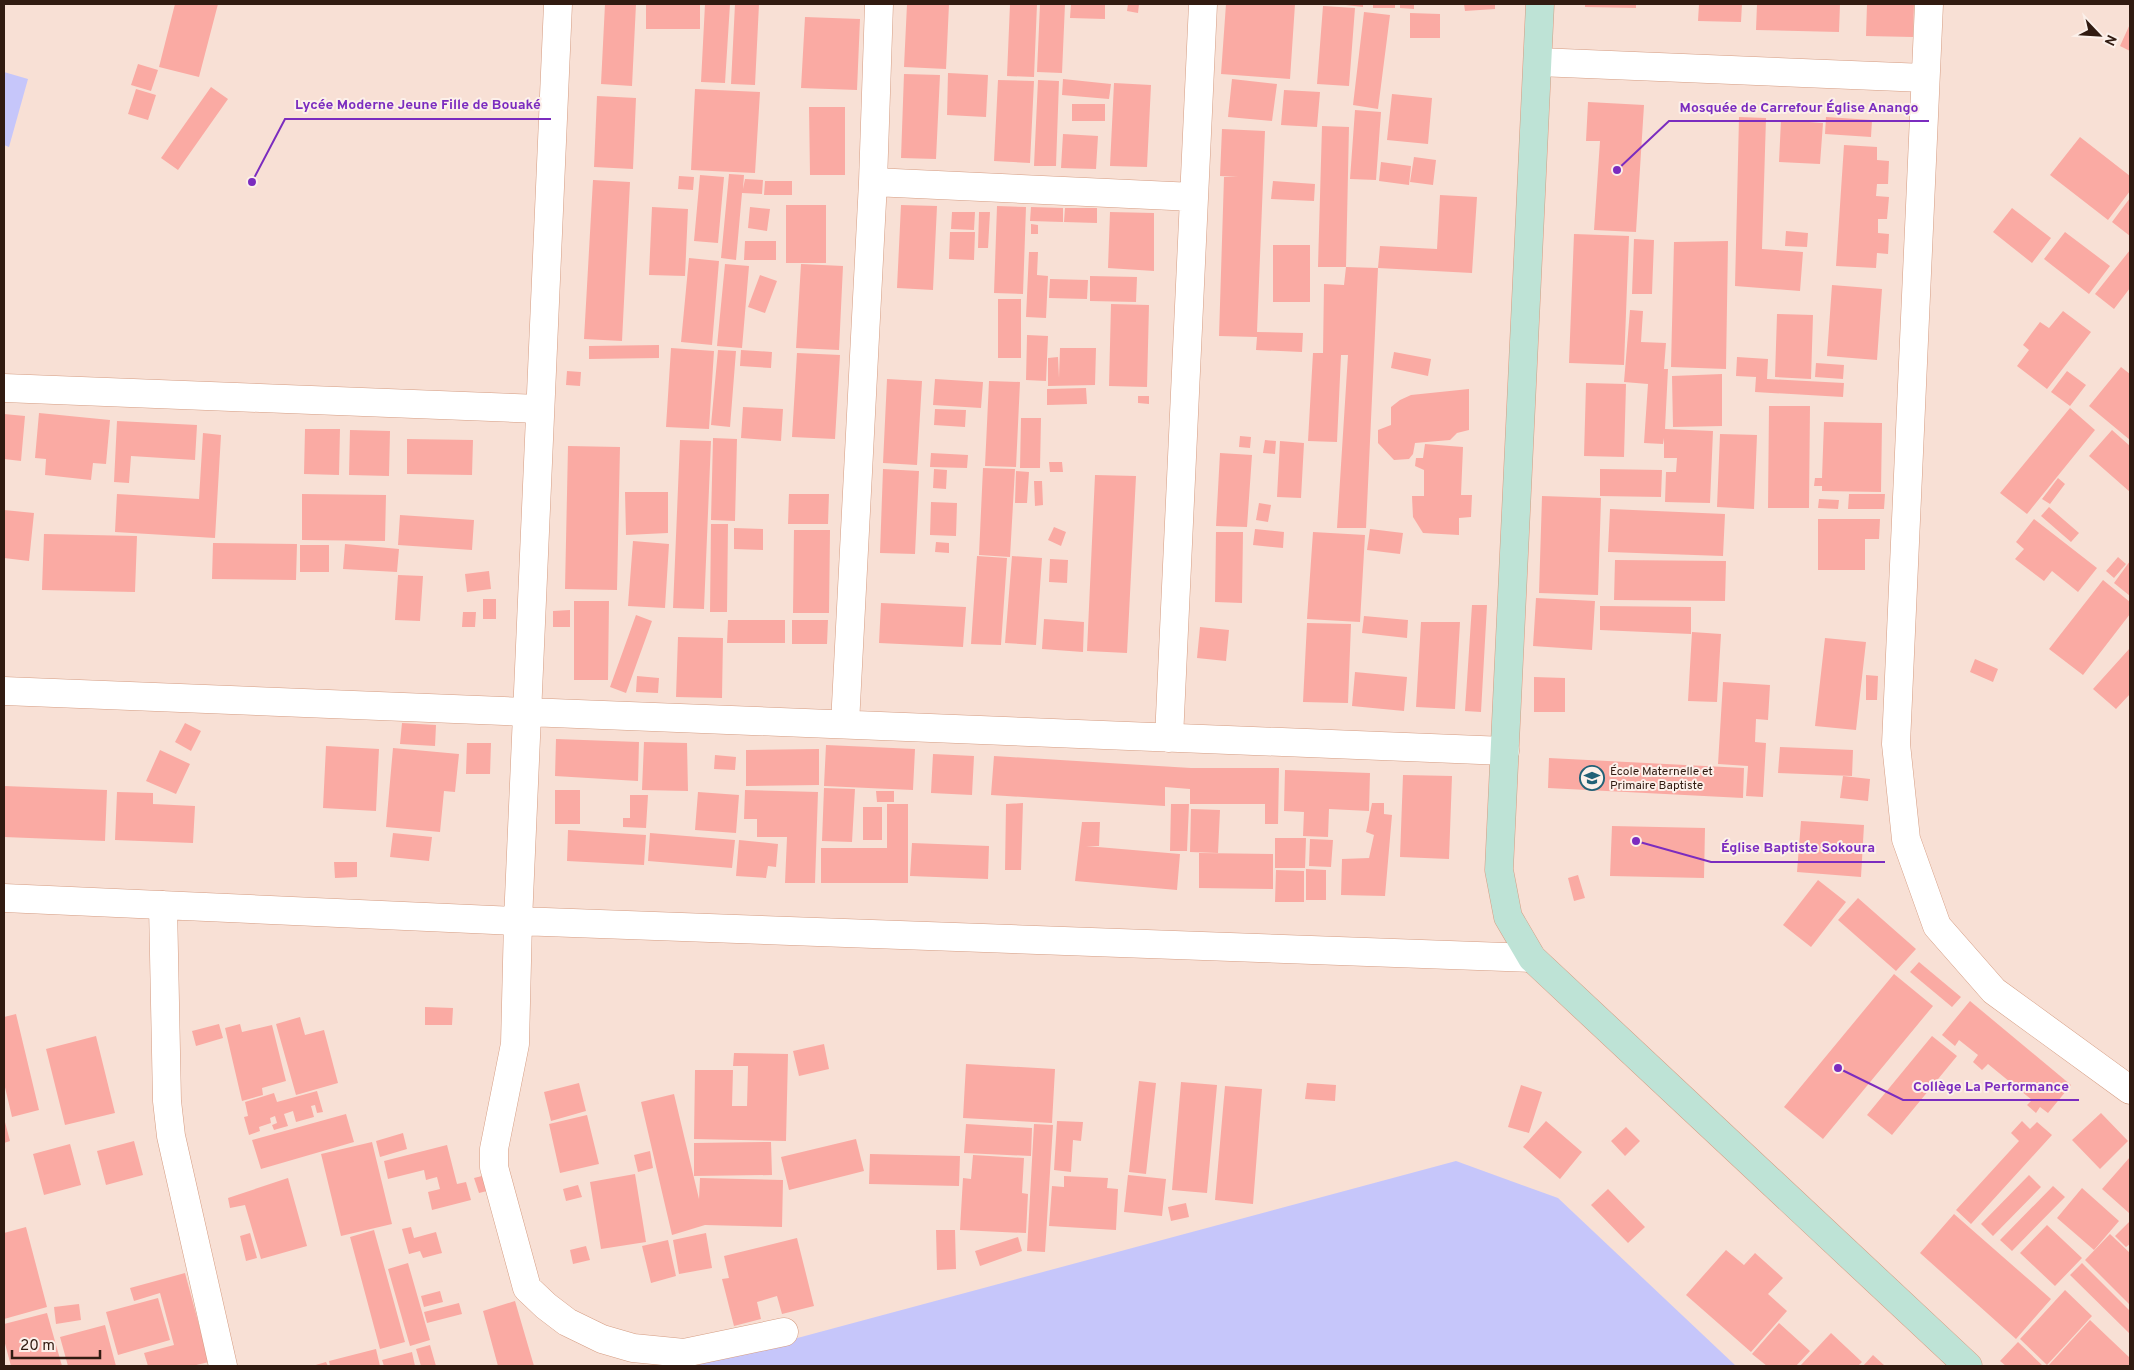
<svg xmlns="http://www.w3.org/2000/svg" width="2134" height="1370" font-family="Overpass,sans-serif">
  <rect width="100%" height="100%" fill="#f8e0d5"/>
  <path fill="#c6c6fa" d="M4,72L28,79L9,147L4,145Z
    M1456,1161L1558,1198L1736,1366H693Z"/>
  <path fill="#faaaa3" d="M175,4H218L199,77L159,67Z
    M605,4H636L632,86L601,84Z
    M646,4H700V29H646Z
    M705,4H730L725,83L701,82Z
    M735,4H759L755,85L731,84Z
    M907,4H949L946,69L904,67Z
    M1010,4H1037L1034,77L1007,76Z
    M1040,4H1065L1062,73L1037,72Z
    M1071,4H1105V19L1070,18Z
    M1128,4H1139L1138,13L1127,11Z
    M1226,4H1295L1290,79L1221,74Z
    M1337,4H1363V7Z
    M1373,4H1395V8H1373Z
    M1400,4H1414V9L1400,8Z
    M1464,4H1495V9L1465,11Z
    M1585,4H1636V8L1585,7Z
    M1699,4H1742L1741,22L1698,21Z
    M1757,4H1840L1839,32L1756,30Z
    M1867,4H1914L1913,37L1866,36Z
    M1323,6L1355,8L1349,86L1317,84Z
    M1364,12L1390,15L1378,109L1353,105Z
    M1410,13L1440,14V38H1410Z
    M805,17L860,19L857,90L801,88Z
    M2130,24V51L2120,46Z
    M138,64L158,70L151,91L131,85Z
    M948,73L988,75L986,117L947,115Z
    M904,74L940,75L936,159L901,158Z
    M1063,79L1111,84L1109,99L1062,95Z
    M1232,79L1277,84L1272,121L1228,117Z
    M998,80L1034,81L1030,163L994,161Z
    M1038,80L1059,81L1056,166H1034Z
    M1114,83L1151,85L1147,167L1110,166Z
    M211,87L228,99L178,170L161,158Z
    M136,89L156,95L148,120L128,114Z
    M695,89L760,92L755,173L691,170Z
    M1284,90L1320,92L1317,127L1281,125Z
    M1392,94L1432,98L1428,144L1387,140Z
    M597,96L636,98L633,169L594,167Z
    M1588,102L1644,105L1636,232L1594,230L1600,141H1586Z
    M1072,104H1105V121H1072Z
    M809,107H845V175H810Z
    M1355,110L1381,112L1376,180L1350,179Z
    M1739,117L1766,118L1762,249L1803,252L1800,291L1735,286Z
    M1826,117L1872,120L1871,137L1825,134Z
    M1781,120L1823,123L1820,164L1779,162Z
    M1322,126L1349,127L1346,267H1318Z
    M1222,129L1265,131L1257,332L1303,333L1302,352L1256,350L1257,337L1219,336L1224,177H1238L1220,176Z
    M1063,134L1098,136L1096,169L1061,168Z
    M2080,137L2130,176V191L2108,220L2050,175Z
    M1844,145L1877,147V160L1889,161L1888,184H1877L1876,196L1889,197L1887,219H1878V233L1889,234L1888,254L1877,253L1876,268L1836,266Z
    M1414,157L1436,160L1433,185L1410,182Z
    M1381,162L1411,166L1409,185L1379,181Z
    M729,174L744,175L743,189L745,179L763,180L762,194L742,193L736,260L721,258Z
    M700,175L724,177L718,243L694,241Z
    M679,176L694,177L693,190L678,189Z
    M593,180L630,182L622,341L584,339Z
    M765,181H792V195H764Z
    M1273,181L1315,184L1314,201L1271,199Z
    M1440,195L1477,197L1472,273L1378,268L1380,246L1437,249Z
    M2130,198V236L2112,222Z
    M786,205H826V263H786Z
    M901,205L937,206L933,290L897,288Z
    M997,206L1026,207L1023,294L994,293Z
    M652,207L688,209L685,276L649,275Z
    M750,207L770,209L767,231L748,228Z
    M1031,207L1063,208V222L1030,221Z
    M1065,208H1097V223L1064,222Z
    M2012,208L2051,238L2032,263L1993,232Z
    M952,212H975L974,230L951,229Z
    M979,212H990L988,248H978Z
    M1110,212L1154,213V271L1108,268Z
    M1031,224L1038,225V234H1031Z
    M1786,231L1808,233L1807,247L1785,246Z
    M950,232H975L974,260L949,259Z
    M2065,232L2110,266L2089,294L2044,259Z
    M1574,234L1629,236L1624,365L1569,363Z
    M1634,239L1654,240L1652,294H1632Z
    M745,241H776V260H744Z
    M1728,241L1726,369L1671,367L1674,242Z
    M1273,245H1310V302H1273Z
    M2130,250V288L2114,309L2095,294Z
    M1029,252H1038L1037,275L1048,276L1046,318L1026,317Z
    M689,258L719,261L712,345L681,342Z
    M725,264L749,266L742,348L717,346Z
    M801,264L843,266L839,350L796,348Z
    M1346,267L1378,268L1366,528H1337L1348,355H1341L1337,442L1308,441L1313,353H1323L1324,284L1344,285Z
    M760,275L777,281L765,313L748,307Z
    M1090,276L1137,277L1136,302L1090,301Z
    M1050,279L1088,280L1087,299L1049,298Z
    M1832,285L1882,289L1877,360L1827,356Z
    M998,299H1021V358H998Z
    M1111,304L1149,305L1147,387L1109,386Z
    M1630,310L1643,311L1641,342L1666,343L1664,369H1668L1665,429L1713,431L1710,503L1665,502L1666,472H1676L1677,458H1664V438L1663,444L1644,443L1648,384L1624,382Z
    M2063,311L2091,332L2047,389L2017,366L2029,350L2023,345L2040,322L2049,328Z
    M1777,314L1813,315L1811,379L1775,377Z
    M1027,335L1048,336L1046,381L1026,380Z
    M659,345V358L589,359V346Z
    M671,348L714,351L709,429L666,427Z
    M1060,348H1096L1095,385L1048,386V358L1058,357L1059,378Z
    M718,350L736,351L730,427L711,425Z
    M741,350L772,352L771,368L740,366Z
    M1394,352L1431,359L1428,376L1391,368Z
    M797,353L840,355L835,439L792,437Z
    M1737,357L1768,359L1767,379L1844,383L1843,397L1755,392L1756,377L1736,376Z
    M1816,363L1844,365L1843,379L1815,377Z
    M2121,367L2130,374V440L2089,406Z
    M567,371L581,372L580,386L566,385Z
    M2067,371L2086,385L2070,406L2051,392Z
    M1722,374V426L1673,427L1672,376Z
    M887,379L922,381L917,465L883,463Z
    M935,379L983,382L981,408L933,405Z
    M989,381L1020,382L1016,467L985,466Z
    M1586,383L1626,384L1624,457L1584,456Z
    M1086,388L1087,404L1047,405V389Z
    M1469,389V430L1457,433L1450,440L1415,443L1413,454L1409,459L1394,460L1378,443V430L1391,425V407L1400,400L1411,395Z
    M1138,396H1149V404L1138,403Z
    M1769,406H1810L1809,508H1768Z
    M743,407L783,409L781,441L741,438Z
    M2070,408L2095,430L2027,514L2000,493Z
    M935,409L966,410L965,427L934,425Z
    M39,413L110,420L106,464L93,463L91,480L45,475L46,459L35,458Z
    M4,414L25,416L21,461L4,459Z
    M1021,418H1041L1040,468H1020Z
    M117,421L197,425L195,460L131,456L129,483L114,482Z
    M1824,422L1882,423L1881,492L1822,491V486H1814L1815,478H1822Z
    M305,429H340L339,475L304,474Z
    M350,430L390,431L389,476L349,475Z
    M2112,430L2130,446V492L2089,456Z
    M203,433L221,435L215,538L115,532L117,494L199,499Z
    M1720,434L1757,435L1754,509L1717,507Z
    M1240,436L1251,437L1250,448L1239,447Z
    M713,438L737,439L735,521L711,520Z
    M407,439L473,440L472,475L407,474Z
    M680,440L711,441L704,609L673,608Z
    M1265,440L1276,441L1275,454L1263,453Z
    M1280,441L1304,443L1301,498L1277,497Z
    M1425,444L1463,447L1461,495H1472L1471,517L1459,518V535L1423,533L1413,517L1412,496H1424V470L1415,466L1416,458H1423Z
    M568,446L620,447L617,590L565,589Z
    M931,453L968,455L967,468L930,467Z
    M1220,453L1252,455L1247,527L1216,526Z
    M1049,462H1062L1063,472H1050Z
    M983,468L1015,469L1010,557L979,555Z
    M883,469L919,471L915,554L880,553Z
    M934,469L947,470L946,489L933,488Z
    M1600,469L1662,470L1661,497L1600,496Z
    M1016,471L1029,472L1027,503H1015Z
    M1095,475L1136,476L1127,653L1087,651Z
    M2058,478L2065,484L2050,504L2042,499Z
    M1034,481H1042L1043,505L1035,506Z
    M625,492H668V533L626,535Z
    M302,494L386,495L385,541L302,540Z
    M789,494H829L828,524H788Z
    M1849,494H1885L1884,509H1848Z
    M1542,496L1601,498L1598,595L1539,593Z
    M1819,499L1839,500L1838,509L1818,508Z
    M931,502L957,503L956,536L930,535Z
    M1259,503L1271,505L1268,522L1256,520Z
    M2049,507L2079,533L2071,542L2041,516Z
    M1610,509L1725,514L1723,556L1608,552Z
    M4,510L34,513L29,561L4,558Z
    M400,515L474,520L472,550L398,545Z
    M1818,519H1880L1879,539H1865V570H1818Z
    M2034,519L2097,568L2078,592L2052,571L2044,581L2015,559L2024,549L2016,542Z
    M711,524H728L727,612H710Z
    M1054,527L1066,532L1061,546L1048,540Z
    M734,528L763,529V550L734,549Z
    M1255,529L1284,532L1283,548L1253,545Z
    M1370,529L1403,533L1400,554L1367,550Z
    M794,530H830L829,613H793Z
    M1216,532H1243L1242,603L1215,602Z
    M1313,532L1365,535L1360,622L1307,619Z
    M44,534L137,536L135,592L42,590Z
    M633,541L669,544L665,608L628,606Z
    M936,542L949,543V553L935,552Z
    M213,543L297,544L296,580L212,579Z
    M345,544L399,549L397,572L343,569Z
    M300,545H329V572H300Z
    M977,556L1007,558L1001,645L971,644Z
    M1012,556L1042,558L1036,645L1005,643Z
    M2118,557L2126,564L2114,578L2106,571Z
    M1050,559L1068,560L1067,583L1049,582Z
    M1615,560L1726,561L1725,601L1614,600Z
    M2130,561V596L2114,583Z
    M489,571L491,589L467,592L465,574Z
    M398,575L423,576L420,621L395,620Z
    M2103,580L2130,602V614L2083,675L2049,649Z
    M1536,598L1595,601L1592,650L1533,646Z
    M483,599H496V619H483Z
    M574,601H609L608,680H574Z
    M881,603L966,607L963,647L879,643Z
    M1472,605H1487L1481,712L1465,711Z
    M1600,606L1691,607V634L1600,630Z
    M570,610V627H553V611Z
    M463,612H476L475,627H462Z
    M636,615L652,621L626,693L610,687Z
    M1364,616L1408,620L1407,638L1362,633Z
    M1044,619L1084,622L1083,652L1042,649Z
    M728,620H785V643H727Z
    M792,620H828L827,644H792Z
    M1421,622H1460L1455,709L1416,707Z
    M1307,623L1351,624L1348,703L1303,702Z
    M1200,627L1229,630L1226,661L1197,658Z
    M1692,632L1721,634L1717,702L1688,701Z
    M678,637L723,638L722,698L676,697Z
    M1825,638L1866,642L1856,730L1815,726Z
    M2130,648V694L2116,709L2093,689Z
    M1975,659L1998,669L1993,682L1970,672Z
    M1355,672L1407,677L1404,711L1352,706Z
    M1866,675L1878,676L1877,700H1866Z
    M637,676L659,678L658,693L636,692Z
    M1534,677L1565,678V712H1534Z
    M1723,682L1770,685L1768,720L1756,719L1755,742L1766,743L1763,797L1746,796L1748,766L1718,764Z
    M185,723L201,731L191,751L175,742Z
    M402,723L436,725L435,746L400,744Z
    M556,739L639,742L638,781L555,776Z
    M644,742L687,743L688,791L642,790Z
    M467,743H491L490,774H466Z
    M826,745L915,749L913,790L824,786Z
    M326,746L379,749L376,811L323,808Z
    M1780,747L1853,750L1852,776L1778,773Z
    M393,748L459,754L455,792L444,791L440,832L386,827Z
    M819,749V785L746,786V750Z
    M160,750L190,764L176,794L146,781Z
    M933,754L974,756L972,795L931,793Z
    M715,755L736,757L735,770L714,769Z
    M994,756L1191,768H1279L1278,824H1265V804H1190V789L1165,787V806L991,795Z
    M1549,758L1744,768L1743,798L1548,788Z
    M1285,770L1370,773L1369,811L1329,809L1328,837L1303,836L1304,812L1284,811Z
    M1403,775L1452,776L1449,859L1400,857Z
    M1843,776L1870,779L1868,801L1840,798Z
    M4,786L107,790L105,841L4,837Z
    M824,788L855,789L852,842L822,841Z
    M555,790H580V824H555Z
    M745,790L818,792L815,883H785L787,837H757V819H744Z
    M876,791H894V802H877Z
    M117,792L153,793V804L195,806L193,843L115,840Z
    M698,792L739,795L736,833L695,830Z
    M630,795H648L646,828L623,827V818H630Z
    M1023,803L1021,870H1005L1006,804Z
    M1372,803H1384V814L1392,815L1385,896L1341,895L1342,859L1369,858L1374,835L1366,832Z
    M887,804H908V883H821V848H887Z
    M1171,804H1189L1187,851H1170Z
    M863,807H882V840H863Z
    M1191,809L1220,810L1218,853L1190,852Z
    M1801,821L1864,825L1861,877L1797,872Z
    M1082,822H1100L1099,846H1086L1180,854L1177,890L1075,881Z
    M1612,826L1705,828L1704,878L1610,876Z
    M568,830L646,835L644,865L567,861Z
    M393,833L432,837L429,861L390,857Z
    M650,833L735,840L732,868L648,861Z
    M1275,838H1306L1305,868H1275Z
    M1310,839L1333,840L1331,867L1309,866Z
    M739,840L778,844L776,867L768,866L766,878L736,876Z
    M912,843L989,846L988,879L910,876Z
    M1199,853L1273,854V889L1199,888Z
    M334,862H357V877L335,878Z
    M1306,869L1326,870V900H1306Z
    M1276,870L1304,871V902H1275Z
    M1578,875L1585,898L1574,901L1568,878Z
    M1818,880L1846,902L1811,947L1783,925Z
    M1858,898L1916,949L1896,971L1838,920Z
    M1919,962L1961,997L1952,1007L1910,972Z
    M1894,974L1933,1006L1823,1139L1784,1107Z
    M1970,1001L2071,1085L2048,1113L2040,1107L2036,1113L2027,1105L2032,1100L1988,1064L1982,1070L1973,1062L1978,1055L1959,1040L1955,1046L1942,1035Z
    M425,1007L453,1008L452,1025H425Z
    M16,1014L39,1110L12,1117L4,1083V1017Z
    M300,1017L305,1035L324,1030L338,1083L296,1095L276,1024Z
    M219,1024L223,1038L196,1046L192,1031Z
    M240,1024L242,1032L272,1025L286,1081L262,1088L263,1095L242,1101L225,1028Z
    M96,1036L115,1113L65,1125L46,1049Z
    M1932,1036L1957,1056L1892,1135L1867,1115Z
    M824,1044L829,1069L799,1076L793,1051Z
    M734,1053L788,1054L786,1141L694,1139L695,1070H733L732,1106H747L748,1066H733Z
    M966,1064L1055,1069L1052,1123L963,1118Z
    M1139,1081L1156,1083L1146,1174L1129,1172Z
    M1181,1082L1217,1085L1207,1193L1172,1190Z
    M579,1083L586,1111L551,1121L544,1092Z
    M1307,1083L1336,1085L1335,1101L1305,1099Z
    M1521,1085L1542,1092L1529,1133L1508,1127Z
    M1225,1086L1262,1089L1253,1204L1215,1200Z
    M317,1091L323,1112L317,1113L315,1105L311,1106L314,1117L296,1122L293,1111L284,1114L288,1126L274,1130L272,1125L277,1123L275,1116L270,1118L271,1123L259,1127L260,1131L249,1135L244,1117L248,1116L245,1102L274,1093L277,1102Z
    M674,1094L699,1199L700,1178L783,1180L782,1227L705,1225L672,1235L641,1102Z
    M2101,1113L2128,1141L2100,1169L2072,1140Z
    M346,1114L354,1142L261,1169L252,1140Z
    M587,1115L599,1164L560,1173L549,1124Z
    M1057,1121L1083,1122L1081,1141L1073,1140L1071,1172L1054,1170Z
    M1546,1121L1582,1152L1560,1179L1523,1147Z
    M2022,1121L2030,1129L2037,1122L2052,1135L1971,1224L1956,1210L2019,1141L2011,1133Z
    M5,1122L10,1141L4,1143V1123Z
    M966,1124L1032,1128L1031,1156L964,1153Z
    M1034,1124L1053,1125L1045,1252L1027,1251Z
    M1626,1127L1640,1141L1625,1156L1611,1141Z
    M403,1133L407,1149L380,1157L376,1141Z
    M856,1139L864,1171L789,1190L781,1157Z
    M134,1141L143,1175L106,1185L97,1151Z
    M372,1142L392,1224L341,1236L321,1154Z
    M771,1142L772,1175L694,1176V1143Z
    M70,1144L81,1185L44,1195L33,1154Z
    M447,1145L457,1184L466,1182L471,1200L432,1210L428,1192L440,1189L437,1177L426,1180L424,1170L388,1179L384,1161Z
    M650,1151L653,1168L638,1172L634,1155Z
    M870,1154L960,1156L959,1186L869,1184Z
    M973,1155L1024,1158L1022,1193L1028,1194L1026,1233L960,1230L963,1178L971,1179Z
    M2130,1157V1212L2129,1213L2102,1189Z
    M635,1174L646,1242L601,1249L590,1182Z
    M486,1175L491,1190L479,1193L474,1178Z
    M1128,1175L1166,1179L1162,1216L1124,1212Z
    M2029,1175L2041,1187L1993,1236L1981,1224Z
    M1064,1176L1108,1178L1107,1188L1118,1189L1116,1230L1049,1226L1052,1186L1064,1187Z
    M288,1178L307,1246L261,1259L245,1205L230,1208L228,1198Z
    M578,1185L582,1197L566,1201L563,1189Z
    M2053,1186L2065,1197L2012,1251L2000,1240Z
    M2082,1188L2119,1221L2094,1250L2057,1218Z
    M1608,1189L1645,1227L1628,1243L1591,1205Z
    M1186,1203L1189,1217L1171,1221L1168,1207Z
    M1954,1214L2051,1299L2016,1339L1920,1253Z
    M2130,1221V1244L2126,1247L2115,1236Z
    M2047,1225L2082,1258L2055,1286L2020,1253Z
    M26,1227L47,1307L4,1319V1233Z
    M411,1227L414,1238L436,1232L442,1253L423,1258L420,1251L409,1254L402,1229Z
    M374,1230L405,1342L380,1349L350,1237Z
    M936,1230H955L956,1269L937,1270Z
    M250,1233L257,1258L246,1261L240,1236Z
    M706,1233L712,1268L679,1274L673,1240Z
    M2110,1234L2130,1253V1305L2085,1260Z
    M1018,1237L1022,1251L980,1266L975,1251Z
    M797,1238L814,1306L782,1314L777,1296L757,1302L761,1319L734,1326L722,1279L729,1278L724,1256Z
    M668,1240L676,1276L651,1283L642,1246Z
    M586,1246L590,1260L573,1264L570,1250Z
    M1726,1250L1744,1265L1755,1253L1783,1278L1768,1294L1787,1311L1751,1352L1686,1295Z
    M408,1263L430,1340L410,1346L388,1269Z
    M2082,1263L2130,1311V1334L2070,1275Z
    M185,1273L209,1362L192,1366H148L144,1353L174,1345L160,1293L134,1301L130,1288Z
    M2065,1290L2092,1316L2047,1365L2020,1339Z
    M440,1291L443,1302L424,1307L421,1296Z
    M158,1298L170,1340L118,1355L106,1312Z
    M515,1301L534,1366H498L483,1311Z
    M459,1303L462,1314L427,1323L424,1312Z
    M79,1304L81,1320L56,1324L54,1307Z
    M47,1313L62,1366H11L4,1340V1324Z
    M2090,1320L2130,1358V1366H2048Z
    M1779,1323L1810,1351L1796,1366H1767L1752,1354Z
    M105,1325L116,1366H68L60,1337Z
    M1831,1333L1862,1362L1858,1366H1800Z
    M2018,1342L2043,1366H2006L2000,1361Z
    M430,1345L436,1366H421L416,1349Z
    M376,1349L380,1366H330L329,1361Z
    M412,1352L415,1366H384L382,1360Z
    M1873,1355L1885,1366H1863Z
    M326,1362L328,1366H312Z"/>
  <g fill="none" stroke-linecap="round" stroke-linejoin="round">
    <defs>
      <path id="street" d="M558,4L518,921L515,1044L494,1149V1167L527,1288L546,1306L567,1322L602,1339L633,1348L684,1353L784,1332
        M1929,4L1896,744L1906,839L1937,926L1994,991L2130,1090
        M1538,62L1925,78
        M873,182L1194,197
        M4,388L540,409
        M4,691L1505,751
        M845,724L873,182L879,4
        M1169,738L1203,4
        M4,898L518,921L1532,958
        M163,905L167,1101L171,1136L223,1366"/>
      <path id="secondary" d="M1540,4L1499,870L1508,917L1532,958L1968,1366"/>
    </defs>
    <use href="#street" stroke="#d59c82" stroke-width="29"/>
    <use href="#secondary" stroke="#d59c82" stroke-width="29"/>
    <use href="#street" stroke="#fff" stroke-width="28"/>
    <use href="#secondary" stroke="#bee3d6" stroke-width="28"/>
  </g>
  <defs>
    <symbol id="school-ring" viewBox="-11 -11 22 22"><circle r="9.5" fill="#fcf0ea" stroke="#226177" stroke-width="1.5"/><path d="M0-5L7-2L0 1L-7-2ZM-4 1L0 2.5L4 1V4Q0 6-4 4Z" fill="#226177"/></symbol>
  </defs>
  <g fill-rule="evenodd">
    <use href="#school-ring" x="1578" y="764" width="28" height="28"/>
  </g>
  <g text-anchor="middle" stroke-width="4" stroke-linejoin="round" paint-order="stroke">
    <g font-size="12" fill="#311b11" stroke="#fcf0ea" text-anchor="start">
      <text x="1610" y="775">École Maternelle et<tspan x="1610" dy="14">Primaire Baptiste</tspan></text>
    </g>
  </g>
  <path fill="none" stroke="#7b2cbf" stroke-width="2" d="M252 182L285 119H551M1617 170L1669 121H1929M1636 841L1711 862H1885M1838 1068L1903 1100H2079"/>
  <g fill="#7b2cbf" stroke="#fcf0ea" stroke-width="2">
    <circle cx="252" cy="182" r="5"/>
    <circle cx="1617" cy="170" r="5"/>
    <circle cx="1636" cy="841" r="5"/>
    <circle cx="1838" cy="1068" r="5"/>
  </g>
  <g font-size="14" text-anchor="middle" font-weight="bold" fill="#7b2cbf" stroke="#fcf0ea" stroke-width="4" stroke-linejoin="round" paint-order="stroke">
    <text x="418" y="109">Lycée Moderne Jeune Fille de Bouaké</text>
    <text x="1799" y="112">Mosquée de Carrefour Église Anango</text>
    <text x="1798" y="852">Église Baptiste Sokoura</text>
    <text x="1991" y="1091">Collège La Performance</text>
  </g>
  <rect width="2134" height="1370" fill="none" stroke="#311b11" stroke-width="10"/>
  <g transform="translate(2099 35) rotate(115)" stroke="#fcf0ea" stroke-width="4" paint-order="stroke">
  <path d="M0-4L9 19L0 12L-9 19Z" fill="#311b11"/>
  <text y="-8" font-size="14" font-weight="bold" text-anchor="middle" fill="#311b11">N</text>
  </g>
  <path d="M12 1350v8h88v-8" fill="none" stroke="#311b11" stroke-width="2.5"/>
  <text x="20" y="1350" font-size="15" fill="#311b11" stroke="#fcf0ea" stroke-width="4" paint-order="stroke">20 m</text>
</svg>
